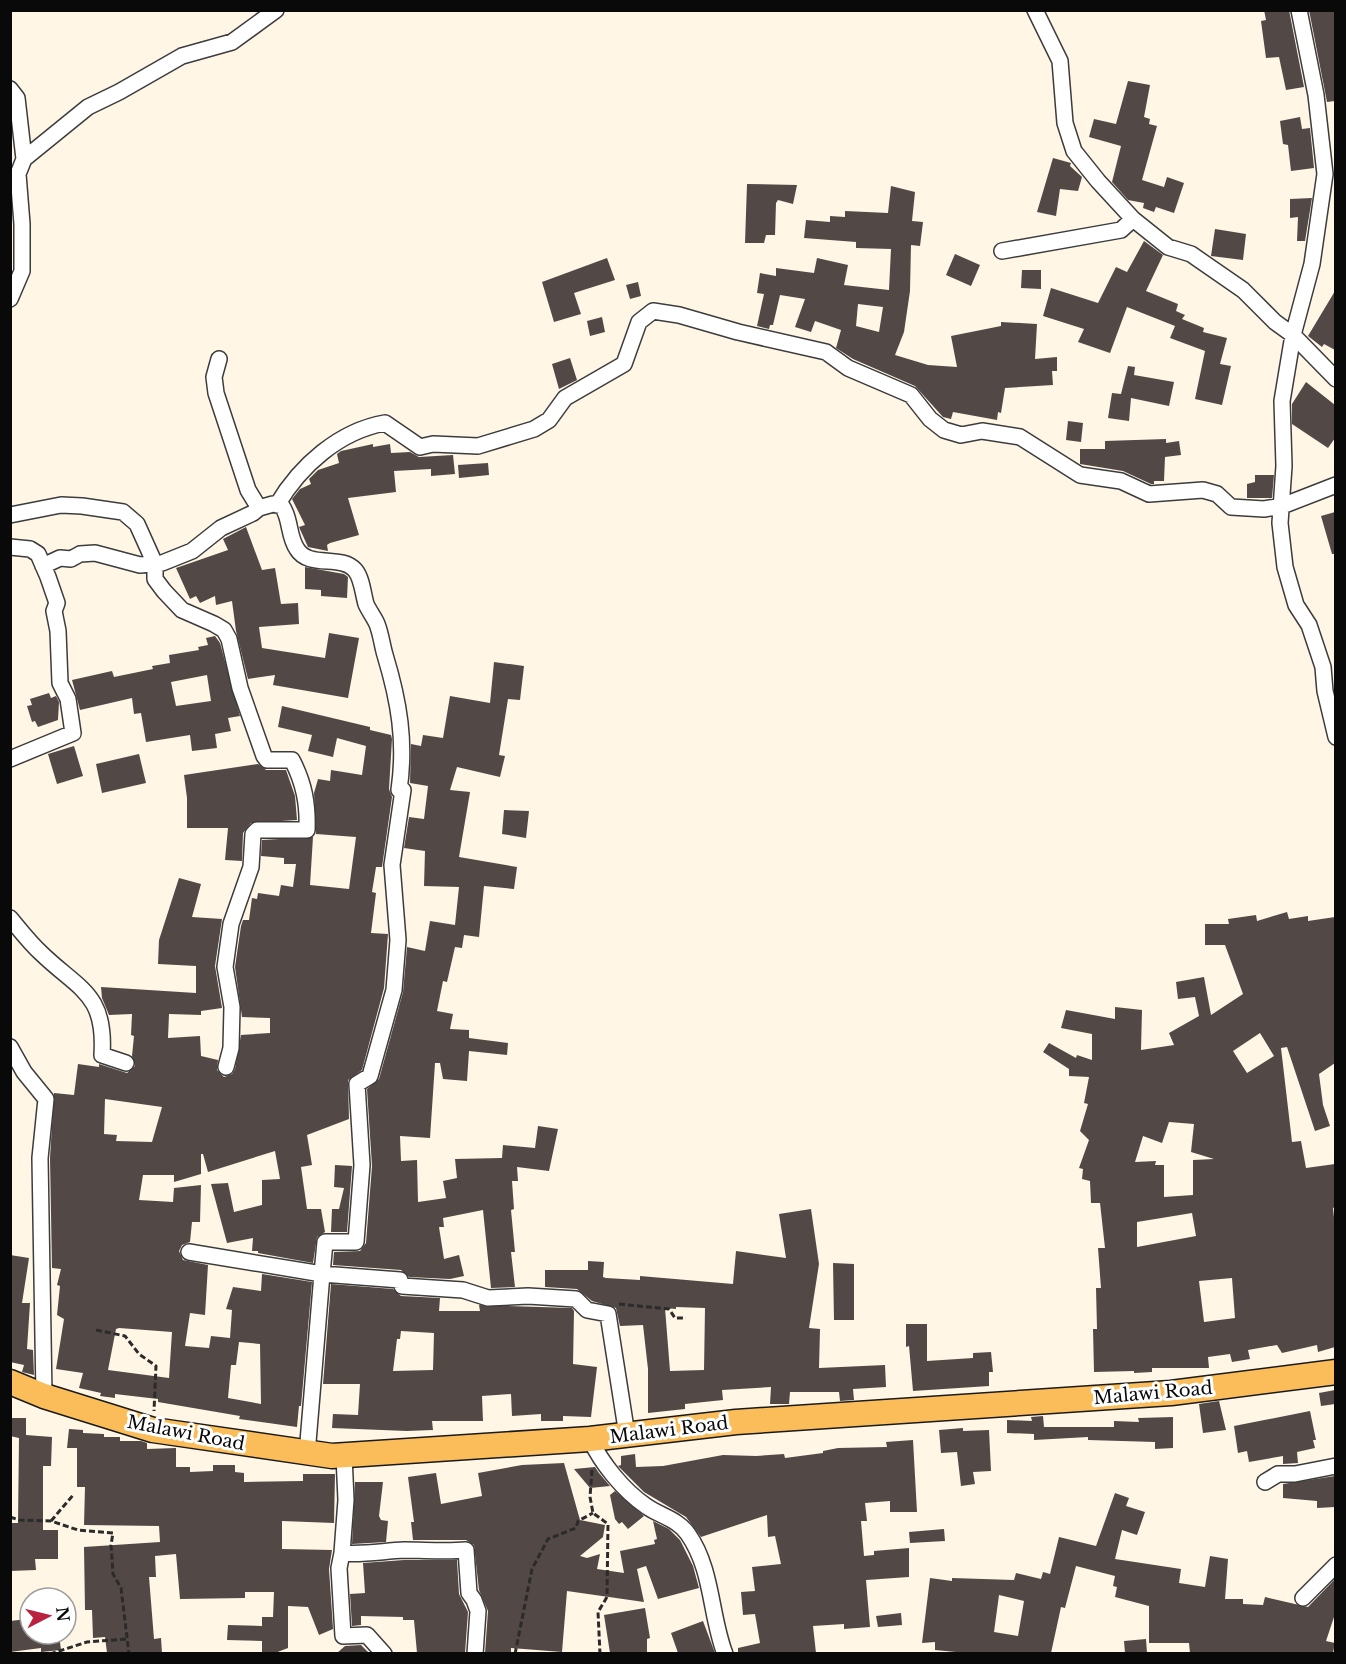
<svg xmlns="http://www.w3.org/2000/svg" width="1346" height="1664" font-family="'Libre Baskerville',serif">
  <rect width="100%" height="100%" fill="#fff6e6"/>
  <path fill="#524946" fill-rule="evenodd" d="M1264,10H1289L1304,87L1286,90L1279,57L1266,58L1261,21L1266,20Z
    M1309,10H1335V101L1327,102Z
    M1128,81L1150,85L1144,117L1150,119L1149,124L1157,126L1142,180L1164,187L1167,177L1184,183L1174,213L1156,207L1154,212L1143,208L1144,203L1128,200L1112,182L1121,146L1089,137L1094,119L1116,124Z
    M1300,117L1302,129L1310,128L1314,168L1291,171L1288,145L1283,144L1280,121Z
    M1053,158L1071,163L1070,166L1082,177L1078,191L1060,189L1056,216L1037,212Z
    M747,184L797,185L793,204L778,200L776,203L775,235H766L764,243H745Z
    M891,186L915,192L912,221L923,222L920,246L911,245L910,291L904,332L895,355L928,365L957,367L951,336L1001,326V322L1037,324L1035,359L1057,357V371H1052L1053,385L1005,388L1001,413L998,412L997,420L953,412L951,419L943,417L915,386L853,359L836,348L841,330L815,321L811,332L795,327L805,299L780,295L773,325H770L769,329L757,326L764,294L757,293L760,273L776,276V268L814,273L817,258L848,265L844,285L889,290L891,249L856,248V242L804,238L806,220L830,222V216L845,217V211L888,213ZM858,304L883,307L879,332L856,326Z
    M1312,198L1305,241H1297L1298,217L1290,218V199Z
    M1215,229L1246,234L1243,260L1211,256Z
    M1144,241L1163,255L1146,291L1178,304L1176,311L1185,315L1182,319L1204,328L1203,332L1227,338L1220,364L1231,366L1222,405L1195,399L1205,351L1170,338L1175,326L1127,307L1110,353L1078,342L1084,329L1043,316L1051,288L1098,303L1116,267L1127,272Z
    M955,254L980,265L971,286L946,275Z
    M607,258L615,280L574,293L581,314L554,322L542,282Z
    M1022,270H1041V289L1021,288Z
    M638,282L641,296L630,299L626,285Z
    M1335,291V350L1324,344L1322,347L1308,336Z
    M602,317L605,332L590,336L587,321Z
    M570,358L577,380L559,389L552,364Z
    M1128,366L1135,367L1134,375L1174,382L1169,406L1131,398L1129,421L1108,418L1112,393L1121,394Z
    M1306,382L1335,405V438L1328,448L1292,424V404Z
    M1068,421L1083,423L1081,442L1066,440Z
    M1166,439V443L1179,441L1181,455L1165,457L1164,481H1154V484H1151L1123,471L1080,464V449H1105V441Z
    M373,444V447L390,444L391,453L410,452L419,457L453,455L455,474L431,476V469L394,471L396,492L348,498L359,535L330,543L327,545L328,551L308,547L299,527L305,525L292,499L300,489L311,484L309,479L318,470L339,463L337,454L341,451Z
    M488,463L489,475L459,478L458,465Z
    M1255,475H1274L1272,498H1247V484L1255,482Z
    M1335,512V554H1332L1321,516Z
    M246,527L262,570L275,568L281,604L298,603L299,624L259,627L262,648L325,658L329,633L359,638L348,698L273,685L275,675L248,679L236,631L232,601L216,605L215,596L200,603L196,596L190,599L176,568L228,550L223,539Z
    M305,567L344,574L348,577L347,598L321,596V590L305,589Z
    M215,636L220,643L240,716L228,718L231,731L215,734L217,748L192,751L190,735L146,742L141,713L134,714L132,698L80,710L72,680L112,671L114,677L153,669L152,666L170,663L169,655L199,650L198,647L208,645L206,638ZM207,675L211,701L176,706L171,682Z
    M494,662L524,666L520,700L508,699L499,755L505,756L500,777L457,767L450,790L470,792L459,857L517,867L514,889L484,886L479,937L464,935L462,948L455,947L447,982L443,981L437,1011L453,1014L450,1029L469,1030V1038L508,1043L507,1055L469,1051L467,1081L443,1079L440,1063H435L430,1138L400,1136L401,1161L417,1160L418,1202L446,1198L443,1181L457,1178L455,1159L502,1158L503,1145L535,1148L538,1126L558,1129L549,1171L517,1167L518,1181H512L514,1209L511,1210L515,1252H511L515,1287L491,1288L483,1210L443,1218L444,1227H439L444,1259L459,1255L464,1276L450,1279L409,1277L401,1270L333,1265L334,1252L360,1251L366,1243L372,1166L367,1089L379,1079L403,992L407,947L425,951L430,921L455,925L459,887L424,886L425,851L404,848L409,817L424,819L428,786L410,783L411,744L421,746L423,735L443,738L450,696L490,703Z
    M49,693L51,698L56,696L59,702L58,720L38,727L35,721L32,722L27,706L32,705L30,699Z
    M282,706L370,727V730L391,735L392,739L389,789L392,797L382,867H376L372,892L376,893L371,933L388,934L384,988L362,1070L348,1080L349,1119L307,1135L312,1165L301,1167L307,1209H321L325,1232L317,1237L313,1263L258,1253V1251H252L253,1238L227,1243L211,1184L228,1183L234,1212L262,1205V1180L280,1179L275,1151L208,1172L203,1154H201V1174L174,1182V1175H143L139,1200L173,1202L174,1188L201,1185L200,1222H192L190,1242L182,1245L179,1251L183,1260L208,1265L205,1315L190,1313L185,1346L209,1348L211,1336L230,1338L232,1310L226,1309L233,1287L261,1291L262,1274L312,1282L301,1406H299L297,1427L239,1419L240,1416L158,1402V1399L115,1394V1398L100,1396L101,1393L79,1388L83,1373L56,1369L64,1319L57,1315L60,1286L57,1285L61,1269L52,1268L50,1158L54,1093L74,1095L78,1064L99,1067V1064L127,1073L135,1066L132,1056L134,1036L131,1035L132,1014L109,1015L102,998L101,987L196,993V966L158,964L159,940L179,878L201,884L192,917L222,919L215,966L222,1008L201,1011V1015L169,1014L168,1038L200,1036L201,1056L218,1060L217,1070L224,1077L232,1074L235,1069L241,1035L270,1033V1018L242,1017L235,967L241,926L243,920H249L252,898L257,899L258,893L279,896L281,885L293,887L296,864H284V858L261,856L262,840L313,837L310,885L349,889L356,837L316,834L314,793L318,779L330,781L331,770L362,775L366,746L337,738L333,757L308,751L312,735L278,727ZM105,1099L162,1107L152,1142L116,1141L117,1135L104,1134ZM119,1328L172,1332L169,1378L108,1370L116,1329ZM239,1342L260,1344L261,1404L228,1398L231,1365H236Z
    M74,746L83,776L57,784L48,754Z
    M139,754L146,783L102,793L96,764Z
    M258,764L266,770H286L295,796L297,820L251,823L243,833L242,861L225,860L228,828H187V798L184,775Z
    M504,810L529,811L526,838L502,834Z
    M1287,912L1289,919L1308,916V921L1335,917V1063L1319,1074L1323,1105L1330,1126L1315,1131L1287,1047L1281,1048L1292,1142L1301,1141L1306,1168L1335,1164V1207L1333,1208L1335,1227V1347L1318,1352L1317,1345L1282,1353L1277,1345L1248,1350L1250,1359L1232,1362L1230,1354L1208,1357L1209,1368H1152V1372L1134,1373V1371L1094,1372L1093,1329H1097L1096,1288H1101L1098,1248H1105L1100,1203H1091L1090,1181L1082,1179L1083,1169L1079,1168L1089,1140L1080,1131L1088,1104L1084,1103L1089,1077L1069,1076V1069L1043,1052L1049,1043L1076,1058L1077,1055L1092,1060V1034L1061,1028L1066,1010L1115,1019V1007L1142,1010L1141,1050L1174,1045L1169,1033L1199,1016L1195,997L1178,999L1176,982L1204,977L1211,1015L1243,994L1225,945H1205V924H1229L1228,919L1256,915L1257,921ZM1260,1033L1274,1056L1247,1073L1233,1051ZM1169,1122L1194,1124L1191,1152L1214,1159L1193,1160V1195L1164,1197V1165H1155L1156,1161L1135,1162L1143,1136L1162,1143ZM1192,1213L1196,1236L1137,1247V1222ZM1232,1278L1235,1318L1204,1322L1199,1281Z
    M335,1165L352,1166L347,1232H331L332,1209H339L344,1188L334,1187Z
    M811,1209L819,1264L809,1328L820,1329L819,1368L885,1365L886,1387L853,1389L854,1400L840,1401L839,1392H790L789,1404H770L771,1387L722,1390L723,1400L685,1404V1409L648,1413V1369L643,1325L620,1326L616,1308L592,1301L577,1289L545,1287V1270H588V1261L604,1262L603,1277L606,1278L640,1280V1276L733,1284L736,1251L786,1258L779,1214ZM676,1307L705,1308L704,1370L670,1371L665,1308L676,1309Z
    M10,1255L29,1258L22,1303H30L27,1349L33,1350L34,1375L22,1372L24,1365L10,1362Z
    M833,1263L854,1264V1320H834Z
    M331,1284L393,1289L401,1296L440,1298L439,1311H480L479,1305L572,1308L574,1311L573,1364L597,1367L591,1417L563,1416V1421H541V1414L512,1416L511,1394L482,1396L483,1421H432L433,1430L407,1431L332,1428L333,1414L358,1415L360,1384H323ZM401,1331L434,1333L433,1370L393,1371L397,1339H400Z
    M906,1324H927V1361L973,1358V1353L991,1352L993,1372H989V1386L913,1391L909,1346L906,1347Z
    M1335,1390V1404L1321,1406L1319,1393Z
    M1219,1401L1226,1430L1203,1433L1199,1404Z
    M1310,1411L1316,1440H1313L1315,1448L1297,1452L1298,1463L1283,1464V1456L1249,1462L1247,1451L1238,1453L1234,1426Z
    M1043,1416L1044,1427H1114V1421L1139,1422L1138,1418L1173,1417V1448L1155,1449V1442L1088,1440V1437L1034,1440V1434L1007,1433V1420L1032,1421L1031,1417Z
    M10,1418H26V1435L52,1437L51,1466H43V1530H58V1559H35L36,1570L10,1571V1523H18L19,1438L10,1436Z
    M963,1428V1431L989,1430L991,1471L973,1472L975,1484L961,1486L957,1452L941,1453L939,1430Z
    M69,1429L83,1430V1433L104,1434V1437H120V1441H141L147,1443V1449L176,1448V1467H190V1472L213,1471V1465H235V1472L244,1473V1482L303,1481V1474H335L334,1523L282,1521V1549L332,1550L329,1569L333,1629L319,1635L308,1607L288,1606V1648L275,1653H262V1641L227,1640L228,1625L262,1626V1617H273L274,1592H245V1598L180,1599L176,1554L155,1556L156,1577H149L154,1639L161,1638L162,1653H107L105,1637L93,1638L92,1610H85L84,1547L160,1542L159,1526L84,1525L85,1487H77V1448H67Z
    M913,1440L917,1512H890V1501L865,1503L867,1521H861L864,1556L874,1555V1551L909,1548V1577L866,1580L870,1627L844,1629V1624L813,1626L816,1653H738V1648L760,1643L755,1614L743,1615L741,1592L755,1591L752,1567L781,1564L775,1536L768,1537L767,1515L701,1537L686,1517L644,1492L618,1466L621,1465V1456L635,1454L636,1467L663,1466L723,1455L756,1456L784,1454L785,1458L823,1453V1451L838,1448L887,1447L886,1442Z
    M564,1463L580,1520L605,1525L603,1537L580,1556L587,1558L600,1554L597,1569L624,1573L620,1551L655,1544L654,1540L657,1539L653,1521L669,1529L680,1540L693,1566L699,1588L658,1599L646,1566L637,1569L644,1602L567,1591L562,1652L511,1648V1653H485L488,1611L479,1590L474,1545L466,1540H413L411,1522H414L408,1477L436,1473L441,1504L482,1496L478,1473L522,1465Z
    M595,1467L599,1473L610,1486L590,1488L574,1469Z
    M1335,1476V1507L1317,1508V1501L1283,1498V1484Z
    M355,1482H383L379,1516L381,1520L388,1521L386,1542L352,1544Z
    M615,1491L644,1516L628,1529L622,1522L619,1524L615,1519L610,1495Z
    M1115,1493L1129,1498L1126,1506L1145,1512L1137,1535L1122,1530L1115,1559L1181,1569L1179,1583L1205,1587L1210,1556L1228,1559L1225,1599H1243V1604L1263,1605L1265,1597L1308,1607L1335,1579V1614L1326,1641L1335,1643L1333,1653H1190L1189,1643H1149V1606L1115,1597L1117,1587L1113,1586L1115,1576L1076,1566L1065,1608L1061,1607L1051,1653H966L935,1650V1642L922,1643L930,1578L952,1581V1578L1014,1580L1016,1573L1041,1579L1043,1572L1050,1574L1059,1537L1096,1546ZM999,1595L1024,1601L1018,1636L994,1632Z
    M944,1529L945,1541L910,1543L909,1532Z
    M404,1560H457L459,1594L468,1612L465,1653H417L414,1620H403V1617L361,1616V1625L352,1626L350,1594L365,1593L363,1563Z
    M645,1608L650,1638L647,1639V1653H610L604,1615Z
    M901,1613L902,1625L878,1627L876,1616Z
    M27,1619L29,1634H59L61,1650L41,1652V1648L10,1652V1621Z
    M703,1621L715,1653H678L671,1633Z
    M1146,1639L1147,1653H1125L1124,1641Z
    M361,1645L369,1653H337L345,1646Z"/>
  <g fill="none" stroke-linecap="round" stroke-linejoin="round">
    <defs>
      <path id="minor" d="M1035,10L1060,61L1065,123L1074,151L1098,181L1133,219L1168,247L1191,254L1243,290L1275,322L1293,335L1336,379
        M1299,10L1316,95L1325,174L1312,264L1293,335L1282,401L1284,466L1280,523L1285,567L1296,605L1309,625L1323,667L1325,691L1336,737
        M10,89L17,98L24,159L18,174L22,224V271L10,299
        M24,159L88,107L119,92L182,56L232,42L276,10
        M1002,251L1121,230L1133,219
        M219,359L214,377L216,393L248,490L259,508L273,504L282,506C291,519 288,536 297,549C309,569 341,554 355,570C362,578 363,594 366,604C369,611 374,617 377,624C381,634 382,645 385,655C399,701 406,742 399,790H403L392,865L398,940L394,990L370,1076L357,1084L362,1165L356,1242H325L322,1274L400,1280L402,1286L463,1290L488,1298L528,1296L576,1299L587,1310L608,1314L627,1435
        M277,505C300,466 339,431 385,423L420,447L433,444L478,446L534,429L549,420L565,398L624,364L639,322L653,311L679,315L738,332L826,352L848,368L911,395L930,419L944,430L961,435L982,431L1020,437L1080,475L1121,481L1149,494L1203,490L1217,494L1231,507L1264,509L1282,506L1336,485
        M10,515L61,505L82,506L123,512L137,524L155,564V579L164,591L182,610L214,624L224,630L229,639L240,688L264,756L267,760H292C304,783 308,804 307,830H257L253,834L251,867L231,924L225,967L232,1007L231,1048L226,1067
        M10,547L30,549L38,554L48,577L57,603L54,611L58,631L60,683L68,699L73,733L10,759
        M43,566L60,558L71,559L80,554L95,553L140,565L162,563L192,551L221,528L253,513L259,508
        M10,918C20,930 30,943 41,953C79,990 106,993 102,1055L126,1063
        M10,1047L24,1072L46,1099L40,1158L44,1396
        M189,1252L322,1274L307,1454
        M590,1439C602,1464 623,1490 646,1506C660,1516 678,1519 688,1534C713,1570 710,1615 725,1654
        M344,1456L346,1500L342,1553C363,1555 383,1551 404,1550C425,1550 445,1552 466,1550L469,1593L474,1600L478,1611L475,1654
        M1265,1482L1278,1474H1295L1336,1466
        M342,1553L339,1568L343,1636L367,1635L384,1654
        M1303,1598L1336,1565"/>
      <path id="primary" d="M10,1382L44,1396L153,1430L332,1456L590,1439L736,1422L1171,1393L1336,1372"/>
    </defs>
    <use href="#minor" stroke="#3c3c3c" stroke-width="18"/>
    <use href="#primary" stroke="#1a1a1a" stroke-width="27"/>
    <path stroke="#2b2b2b" stroke-width="3" stroke-dasharray="6 3" stroke-linecap="butt" d="M619,1304L669,1309L675,1318H686
      M96,1330L125,1336L139,1354L156,1366L154,1411
      M592,1470L590,1497L593,1513L608,1524L607,1597L598,1612L600,1654
      M10,1517L19,1520L51,1521L78,1530L113,1533L111,1545L113,1574L121,1588L129,1654
      M51,1521L74,1494
      M50,1654L87,1642L126,1639
      M515,1654L532,1569L548,1539L576,1528L578,1521L593,1513"/>
    <use href="#minor" stroke="#fff" stroke-width="15"/>
    <use href="#primary" stroke="#fbbd5a" stroke-width="24"/>
  </g>
  <g text-anchor="middle" stroke-width="6" stroke-linejoin="round" paint-order="stroke">
    <g font-size="18" fill="#090909" stroke="#fff">
      <text transform="translate(1153 1393) rotate(-5)" y="6">Malawi Road</text>
      <text transform="translate(669 1430) rotate(-7)" y="6">Malawi Road</text>
      <text transform="translate(186 1433) rotate(11)" y="6">Malawi Road</text>
    </g>
  </g>
  <rect width="1346" height="1664" fill="none" stroke="#090909" stroke-width="24"/>
  <g transform="translate(48 1616) rotate(83)"><circle r="28" fill="#ffffff" stroke="#9d9d9d" stroke-width="1.5"/>
  <path d="M0-4.5L10 22L0 15L-10 22Z" fill="#ba213e"/>
  <text y="-9" font-size="16" font-weight="bold" text-anchor="middle" fill="#090909">N</text>
  </g>
</svg>
